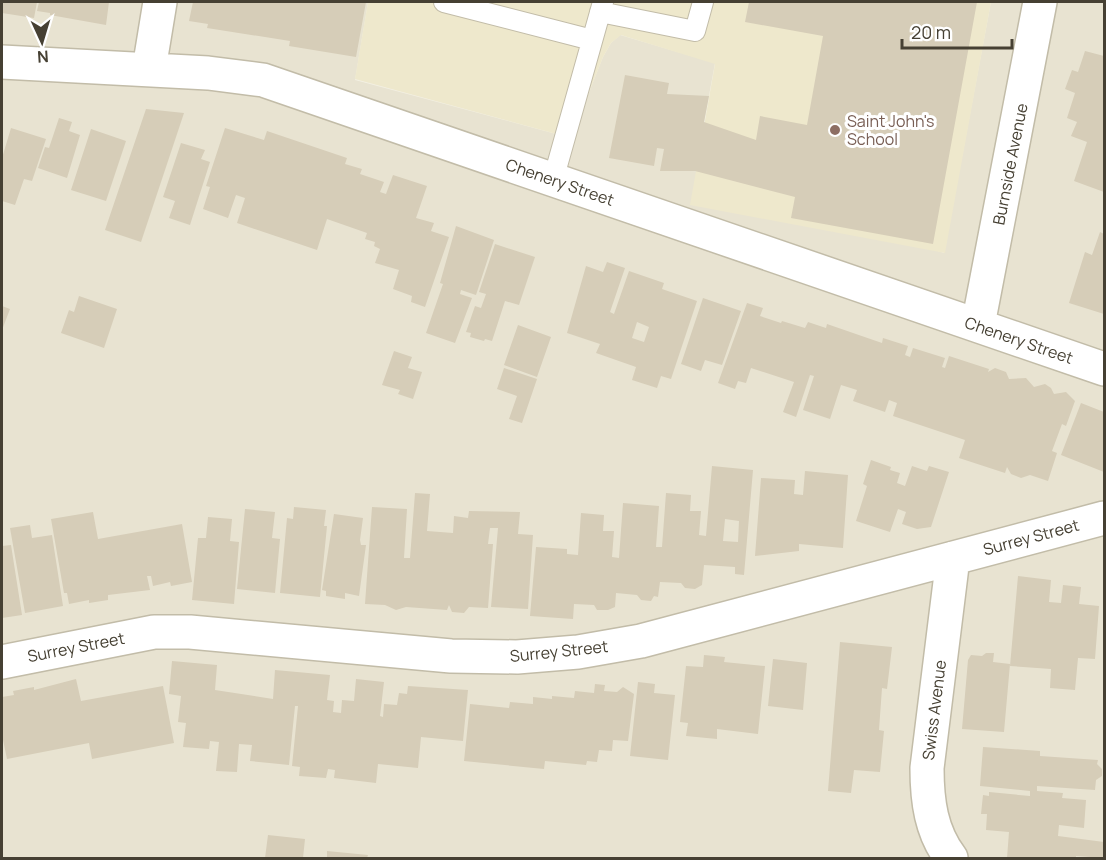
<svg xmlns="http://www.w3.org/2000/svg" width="1106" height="860" font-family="Manrope,sans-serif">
  <rect width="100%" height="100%" fill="#f3f0e3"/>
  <path fill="#e8e3d1" d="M2,2H368L355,80L571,138L603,57L611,43L620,35L715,63L695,171L944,253L991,2H1104V858H2Z"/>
  <path fill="#eee8cc" d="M368,2H991L945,253L690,205L715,64L621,35L611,43L603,57L571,138L355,79Z"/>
  <path fill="#d6cdb8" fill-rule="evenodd" d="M2,2H37L34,18L2,13Z
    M39,2H109L106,25L50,15V13L37,11Z
    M193,2H366L356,57L289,46L290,41L207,28L208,24L189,21Z
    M749,2H977L933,244L791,218L795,197L695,171H660L664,149L657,148L654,166L609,158L625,75L669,83L667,94L709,96L704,122L756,140L760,116L807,125L823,36L745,22Z
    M1085,51L1104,56V192L1074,181L1087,142L1071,136L1077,122L1067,118L1075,93L1065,89L1072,70L1078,72Z
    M146,109L184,113L141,242L105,230Z
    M59,118L72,122L69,131L80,135L67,178L38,168L45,147L49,148Z
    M11,128L46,139L32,181L24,179L15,205L2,201V158Z
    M225,128L264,140L267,131L347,158L345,164L362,169L360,174L384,182L380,192L386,194L393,175L427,186L416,218L434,223L431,231L449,237L425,307L411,302L412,296L393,289L399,270L375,263L380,249L374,246L375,242L365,239L367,233L327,219L317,250L237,223L245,198L236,195L228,218L203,209L210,187L206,186Z
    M91,129L126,141L106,201L71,190Z
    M181,143L205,150L201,159L210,162L190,225L169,218L175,201L163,197Z
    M456,226L494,240L476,295L461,290L460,294L472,298L455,343L426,333L443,284L440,283Z
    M1100,232L1104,234V314L1069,303L1085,252L1092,255Z
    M495,244L535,257L519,305L505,301L492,341L485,339L484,341L470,337L471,333L466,332L475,306L481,308L486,294L479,292Z
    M607,262L625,268L610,312L614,314L629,271L664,283L662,289L697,301L671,379L661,376L657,388L632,380L636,367L596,353L600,344L567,333L586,266L603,272ZM637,322L649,327L644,342L632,338Z
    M79,296L117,309L104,348L61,333L69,310L74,312Z
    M703,298L741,311L722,365L705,360L701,371L681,364Z
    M747,303L763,308L760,316L781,323L782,321L805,328L808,322L826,328L827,324L882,343L883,338L908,346L905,355L910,357L913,348L945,358L942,367L945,368L949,356L989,369L988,372L995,368L1006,372L1009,379L1026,378L1034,387L1045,384L1051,388L1054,394L1066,392L1075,401L1066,426L1062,424L1052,451L1057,453L1048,481L1030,475L1021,478L1011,474L1007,467L1005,473L959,458L965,440L893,416L897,403L889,400L885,412L853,401L857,390L841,385L830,419L803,410L814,376L810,375L796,417L783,412L794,382L751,368L746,383L738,381L735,389L718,383Z
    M2,306L10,309L2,330Z
    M518,325L551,337L537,377L504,365Z
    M394,351L412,357L408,368L422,372L413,399L398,394L400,390L382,385Z
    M504,368L537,379L522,423L509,419L517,396L497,389Z
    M1081,403L1104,412V472L1061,455Z
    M871,460L891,467L890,470L900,473L897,483L905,486L912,466L927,471L929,466L949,472L931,527L917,529L902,524L906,512L898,509L890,532L856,521L867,486L863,484Z
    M712,466L753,470L744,575L735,574V567L704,565L702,585L695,589L685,588L681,583L660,582L658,597L654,596L651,601L641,600L637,595L616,593L615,607L608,610H597L594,605L574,604L573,619L530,616L536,547L567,549V554L578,555L581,513L604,515L603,531H614L612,557L619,558L623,503L659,506L656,547H662L666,493L691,495L690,511H701L699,535L706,536ZM725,519L739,521L738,542L723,541Z
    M805,471L848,475L843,548L799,544V551L755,556L761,478L795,480L794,494L803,495Z
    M415,493L430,494L427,531L453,533L454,516L468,518L469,511L520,512L518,534L533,535L528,609L491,607L498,528H490L488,544H493L488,608L469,607L464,613L452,612L449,605L447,610L406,607L396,610L385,605L365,604L372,507L407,509L404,558H410Z
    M294,507L326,510L324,526H327L320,597L280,593L287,518L293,519Z
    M245,509L275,512L272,538L280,539L275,593L237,589Z
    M93,512L98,539L182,524L192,582L171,586L170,582L153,586L151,576H147L150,590L108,595V600L89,603V600L69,604L67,593H64L51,519Z
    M334,514L363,518L360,540L361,545H366L359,596L345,593V599L326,596V591L322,590Z
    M208,517L232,519L230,541L239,542L234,604L192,600L198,538H206Z
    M30,525L32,538L52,535L63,606L25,613L10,528Z
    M11,545L22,615L2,618V546Z
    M1018,576L1051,580L1049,602L1061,603L1063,585L1081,587L1079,604L1099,606L1095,659L1078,658L1075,690L1050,688L1051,669L1010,666Z
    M840,642L892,647L887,689L882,688L879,730L884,731L880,772L854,770L851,793L828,791Z
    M986,653H994L993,662L1010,664L1004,732L962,729L968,660L971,655L982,656Z
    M704,655L725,657L724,662L765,666L758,734L717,729V739L686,736L688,723L680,722L686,666L703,667Z
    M773,659L807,663L803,710L768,706Z
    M172,661L217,665L215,690L273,699L275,670L330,675L327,700L334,701L333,712L341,713L342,700L354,701L356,679L384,682L380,716L383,717L384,704L397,705L399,693L407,694L408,686L468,690L463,741L421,737L418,768L378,764L376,783L334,778L335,770L328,769L326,778L299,776L300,767L292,766L298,706H295L289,765L250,761L252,745L239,744L237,772L216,771L219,742L210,741L209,749L183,747L186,723L178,722L181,696L169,694Z
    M76,679L81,701L163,686L174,743L92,759L89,743L7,759L2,735V697L14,695L13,691L34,687V690Z
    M638,682L655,684L654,693L675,695L668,760L630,756Z
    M595,684L605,685L604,691L617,692L623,687L634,694L628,741L613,740L612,751L599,750L597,762L587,761L586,765L545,761L544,769L464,761L470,704L509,708L510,702L533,704V697L552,699V696L574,698L575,691L594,693Z
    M983,747L1040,751V756L1098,760L1097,764L1102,769V776L1096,780L1095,790L1037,786V791L1063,793L1062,798L1086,800L1084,828L1059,825L1058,836L1104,842V858L1076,856V858H1007L1009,832L986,830L987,814H981L983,795L989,796V792L1030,796V791L980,786Z
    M268,835L305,839L303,858H265Z
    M327,851L368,855L367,858H327Z"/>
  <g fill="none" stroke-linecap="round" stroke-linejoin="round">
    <defs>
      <path id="lane" d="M444,2L592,40
        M600,12L695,31L703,2
        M553,180L603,2"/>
      <path id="street" d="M2,62L208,73L263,80L1104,369
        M149,69L160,2
        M978,325L1040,2
        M2,662L154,632H190L451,656L517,657L578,652L641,641L1104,518
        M951,858C931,832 927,801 927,768L953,558"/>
    </defs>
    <use href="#lane" stroke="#c2bca8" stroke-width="22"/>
    <use href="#street" stroke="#c2bca8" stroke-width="36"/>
    <use href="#lane" stroke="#fff" stroke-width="20"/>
    <use href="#street" stroke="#fff" stroke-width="33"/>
  </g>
  <circle fill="#8d6e63" stroke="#fff" stroke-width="2" cx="835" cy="130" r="6"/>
  <g text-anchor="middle" stroke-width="6" stroke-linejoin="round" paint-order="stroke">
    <g font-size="16" fill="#785e54" stroke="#fff" text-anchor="start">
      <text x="847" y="127">Saint John's<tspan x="847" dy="18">School</tspan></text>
    </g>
    <g font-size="16" fill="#464033" stroke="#fff">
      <text transform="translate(1010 164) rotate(-79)" y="6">Burnside Avenue</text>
      <text transform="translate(560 182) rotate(19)" y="6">Chenery Street</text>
      <text transform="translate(1019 340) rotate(19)" y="6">Chenery Street</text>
      <text transform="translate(1031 537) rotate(-15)" y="6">Surrey Street</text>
      <text transform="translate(76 647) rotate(-11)" y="6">Surrey Street</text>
      <text transform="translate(559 651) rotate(-6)" y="6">Surrey Street</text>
      <text transform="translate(934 710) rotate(-83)" y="6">Swiss Avenue</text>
    </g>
  </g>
  <rect width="1106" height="860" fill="none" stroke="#464033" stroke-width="6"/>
  <g transform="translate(42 42) rotate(176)" stroke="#ffffff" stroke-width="4.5" paint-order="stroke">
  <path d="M0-4.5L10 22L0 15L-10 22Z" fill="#464033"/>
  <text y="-9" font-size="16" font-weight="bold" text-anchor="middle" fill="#464033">N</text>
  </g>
  <path d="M902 39v9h110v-9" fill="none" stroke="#464033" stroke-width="3"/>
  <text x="911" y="39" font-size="18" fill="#464033" stroke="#ffffff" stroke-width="4.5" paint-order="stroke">20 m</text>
</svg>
